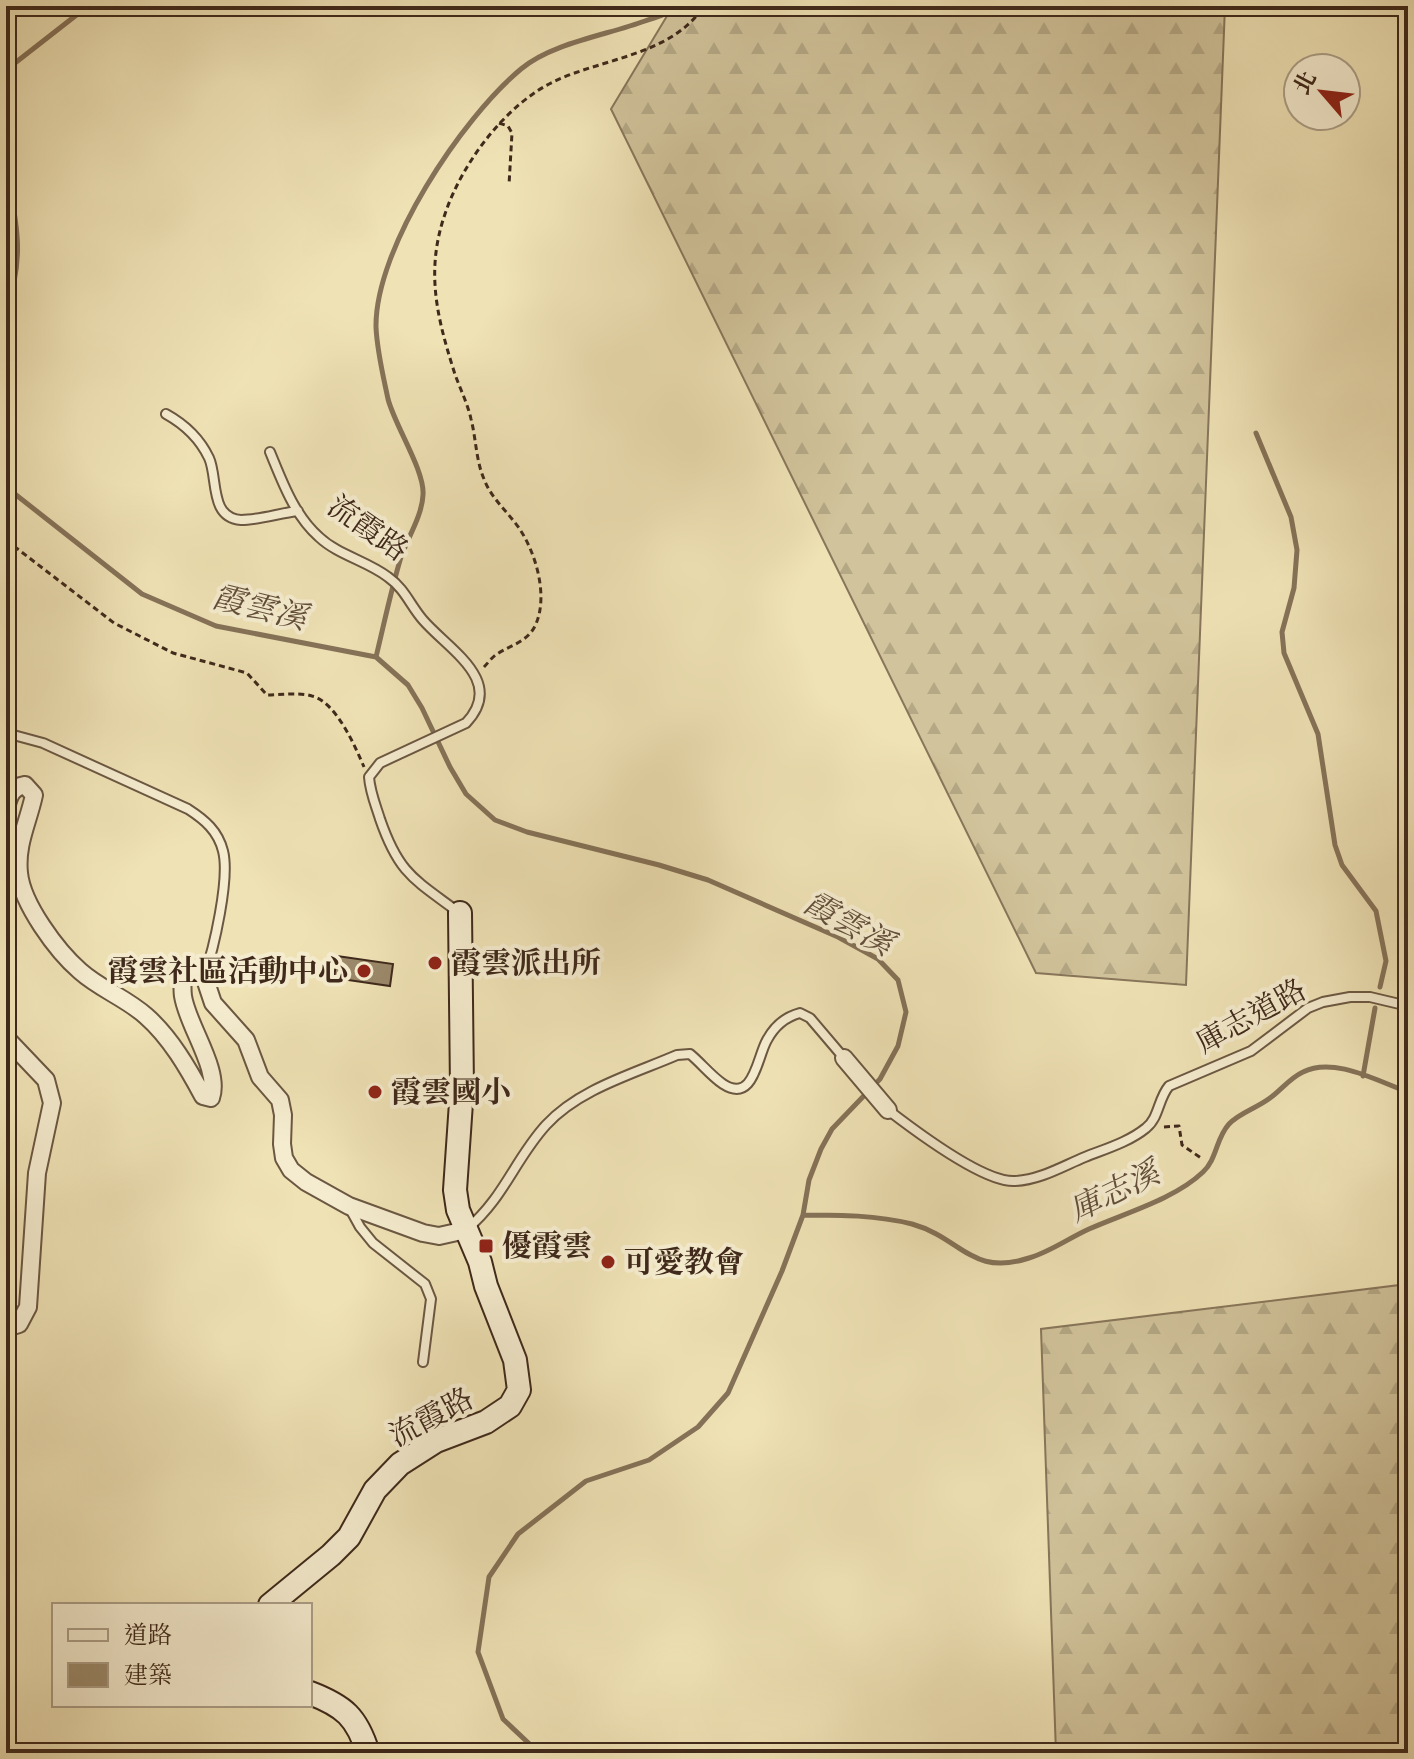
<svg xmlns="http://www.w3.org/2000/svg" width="1414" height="1759" font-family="Vollkorn,'Noto Serif TC',serif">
  <defs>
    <pattern id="forest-firs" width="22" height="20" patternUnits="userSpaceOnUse" patternTransform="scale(2)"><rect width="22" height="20" fill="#d1c39b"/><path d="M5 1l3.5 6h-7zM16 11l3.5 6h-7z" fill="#b4a885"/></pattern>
  </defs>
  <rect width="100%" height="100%" fill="#efe2b5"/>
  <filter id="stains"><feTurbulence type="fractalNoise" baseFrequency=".0025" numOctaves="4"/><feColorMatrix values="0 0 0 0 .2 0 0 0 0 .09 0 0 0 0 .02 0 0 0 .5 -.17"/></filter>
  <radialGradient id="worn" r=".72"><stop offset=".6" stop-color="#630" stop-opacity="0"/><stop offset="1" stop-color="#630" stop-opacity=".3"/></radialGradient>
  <path fill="url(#forest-firs)" stroke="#88765b" stroke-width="2" d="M673,6H1225L1186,985L1036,973L611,109Z
    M1408,1284V1753H1056L1041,1329Z"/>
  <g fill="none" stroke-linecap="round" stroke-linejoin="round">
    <path stroke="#857258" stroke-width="5" d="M6,70L88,6
      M6,166C16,222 26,254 6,310
      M1256,433L1291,517L1297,550L1294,588L1282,632L1284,653L1318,734L1335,845L1342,865L1376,911L1386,961L1380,987
      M6,487L142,594L216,626L376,657L408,685L422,708L450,767L466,794L495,820L527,832L659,865L708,880L838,937L878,959L898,980L906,1012L898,1046L880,1079L832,1129L821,1149L809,1180L803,1215L782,1271L728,1393L698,1427L649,1460L586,1481L518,1534L489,1577L478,1652L503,1719L539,1753
      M376,657C384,624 391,590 401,557C408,537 422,516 423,495C425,471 395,426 388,399C383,375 377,351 376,327C375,248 462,118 521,69C552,43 607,35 645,21C657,17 668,14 678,6
      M1363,1076L1375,1008
      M803,1215C840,1215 876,1215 912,1224C962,1238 971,1277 1029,1258C1050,1252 1069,1238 1089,1229C1125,1213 1175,1199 1203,1172C1217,1159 1216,1138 1229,1124C1239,1113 1257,1108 1270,1098C1281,1090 1290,1078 1303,1072C1334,1056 1379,1082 1408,1092"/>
  </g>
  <path fill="#9b896b" stroke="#3f291b" stroke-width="2" d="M337,956L393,964L390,986L334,978Z"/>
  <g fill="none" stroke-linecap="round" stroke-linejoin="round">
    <defs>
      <path id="lane" d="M166,414C184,424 200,439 209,458C218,477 209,518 241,520C259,520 280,513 298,511
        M270,452C282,481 294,515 319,537C338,555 367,561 388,577C405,589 410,605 423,620C449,650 506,681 466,723L380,763L369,777C370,792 376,806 380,819C399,874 414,879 458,912
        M6,733L43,743L188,809C205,820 218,831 223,851C230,878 214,949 204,976
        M888,1110C914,1130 984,1183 1015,1181C1040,1180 1063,1166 1085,1157C1105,1149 1129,1142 1146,1128C1159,1118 1158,1099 1169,1086L1251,1051L1308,1008L1323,1002L1350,997H1370L1408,1006
        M349,1207L360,1227L373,1243L425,1284L431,1299L423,1362
        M467,1229C504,1198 515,1159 546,1125C579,1089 633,1074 677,1055L690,1054C701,1063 711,1076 723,1084C754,1104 757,1057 767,1040C774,1027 785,1017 800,1013L810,1018L844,1058"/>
      <path id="street" d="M6,808C9,796 12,787 25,785L34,795C28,823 16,844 19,873C22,904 57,951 80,971C100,989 126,998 146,1016C170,1037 188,1068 203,1096L211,1098C221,1070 187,1025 183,996C182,990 183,983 182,977L190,972L204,976L213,1003L246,1040L260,1077L280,1100L283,1115L282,1144L284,1158L291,1170L306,1182L349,1206L423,1233L439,1236L466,1230
        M6,1038L46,1080L52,1103L37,1173L28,1307L19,1324L6,1328
        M844,1058L888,1110"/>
      <path id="secondary" d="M270,1605L331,1555L349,1537L375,1490L400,1464L436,1441L486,1422L510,1406L519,1390L515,1360L486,1286L480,1262L458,1210L455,1190L462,1088L460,913
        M310,1693C344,1706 357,1717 368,1753"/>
    </defs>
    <use href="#lane" stroke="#6b5742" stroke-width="12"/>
    <use href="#street" stroke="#6b5742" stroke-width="20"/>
    <use href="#secondary" stroke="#3f291b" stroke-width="26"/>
    <path stroke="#3f291b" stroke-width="3" stroke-dasharray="6 4" stroke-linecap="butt" d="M499,123L508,126L512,133L509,185
      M6,540L114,623L173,653L247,673L267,695C281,695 299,692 312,696C336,702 355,746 364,767
      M484,667C488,663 492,657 497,654C511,645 527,642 535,626C549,597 536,553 519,528C507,511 491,498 484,479C476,461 476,438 471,419C467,401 458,385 453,368C436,314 426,269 445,214C462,163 506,104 555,81C604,58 672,55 704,6
      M1164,1127L1179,1126L1182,1145L1201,1158"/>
    <use href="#lane" stroke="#f5eccf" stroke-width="8"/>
    <use href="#street" stroke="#f5eccf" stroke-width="16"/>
    <use href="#secondary" stroke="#f5eccf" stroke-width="22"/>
  </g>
  <g fill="#8f2418" stroke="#f5eccf" stroke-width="3">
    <circle cx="435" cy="963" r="8"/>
    <circle cx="364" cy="971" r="8"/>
    <circle cx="375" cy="1092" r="8"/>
    <rect x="478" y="1238" width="16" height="16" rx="4"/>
    <circle cx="608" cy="1262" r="8"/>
  </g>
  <g text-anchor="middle" stroke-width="8" stroke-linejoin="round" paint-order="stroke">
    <g font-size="30" fill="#3f291b" stroke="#f5eccf">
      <text transform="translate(368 528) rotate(35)" y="10">流霞路</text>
      <text transform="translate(1251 1016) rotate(-29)" y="10">庫志道路</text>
      <text transform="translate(431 1417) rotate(-28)" y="10">流霞路</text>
    </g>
    <g font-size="30" font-weight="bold" fill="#3f291b" stroke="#f5eccf" text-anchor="start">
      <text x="451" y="973">霞雲派出所</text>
      <text x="348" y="981" text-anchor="end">霞雲社區活動中心</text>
      <text x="391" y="1102">霞雲國小</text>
      <text x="502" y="1256">優霞雲</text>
      <text x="624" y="1272">可愛教會</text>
    </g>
    <g font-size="32" font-style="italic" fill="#624e3a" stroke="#f5eccf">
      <text transform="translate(260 607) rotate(14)" y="11">霞雲溪</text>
      <text transform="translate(849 923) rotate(29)" y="11">霞雲溪</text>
      <text transform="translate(1114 1191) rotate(-26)" y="11">庫志溪</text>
    </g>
  </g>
  <rect width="1414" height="1759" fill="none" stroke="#efe2b5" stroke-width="32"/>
  <rect x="8" y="8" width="1398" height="1743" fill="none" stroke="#3f291b" stroke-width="4"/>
  <rect x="16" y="16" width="1382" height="1727" fill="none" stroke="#3f291b" stroke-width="2"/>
  <rect x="52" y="1603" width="260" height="104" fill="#f5eccf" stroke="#ac9e87" stroke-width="2"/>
  <rect x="68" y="1629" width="40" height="12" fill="#f5eccf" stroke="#ac9e87" stroke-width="2"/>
  <text x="124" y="1643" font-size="24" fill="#3f291b">道路</text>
  <rect x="68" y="1663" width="40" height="24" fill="#9b896b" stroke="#ac9e87" stroke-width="2"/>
  <text x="124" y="1683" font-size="24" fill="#3f291b">建築</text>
  <g transform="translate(1322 92) rotate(298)"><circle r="38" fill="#f5eccf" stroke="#ac9e87" stroke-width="2"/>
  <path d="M0-6L14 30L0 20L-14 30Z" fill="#8f2418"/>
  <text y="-12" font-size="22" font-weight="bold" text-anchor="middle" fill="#3f291b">北</text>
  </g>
  <rect width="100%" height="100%" filter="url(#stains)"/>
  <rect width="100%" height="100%" fill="url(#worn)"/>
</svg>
